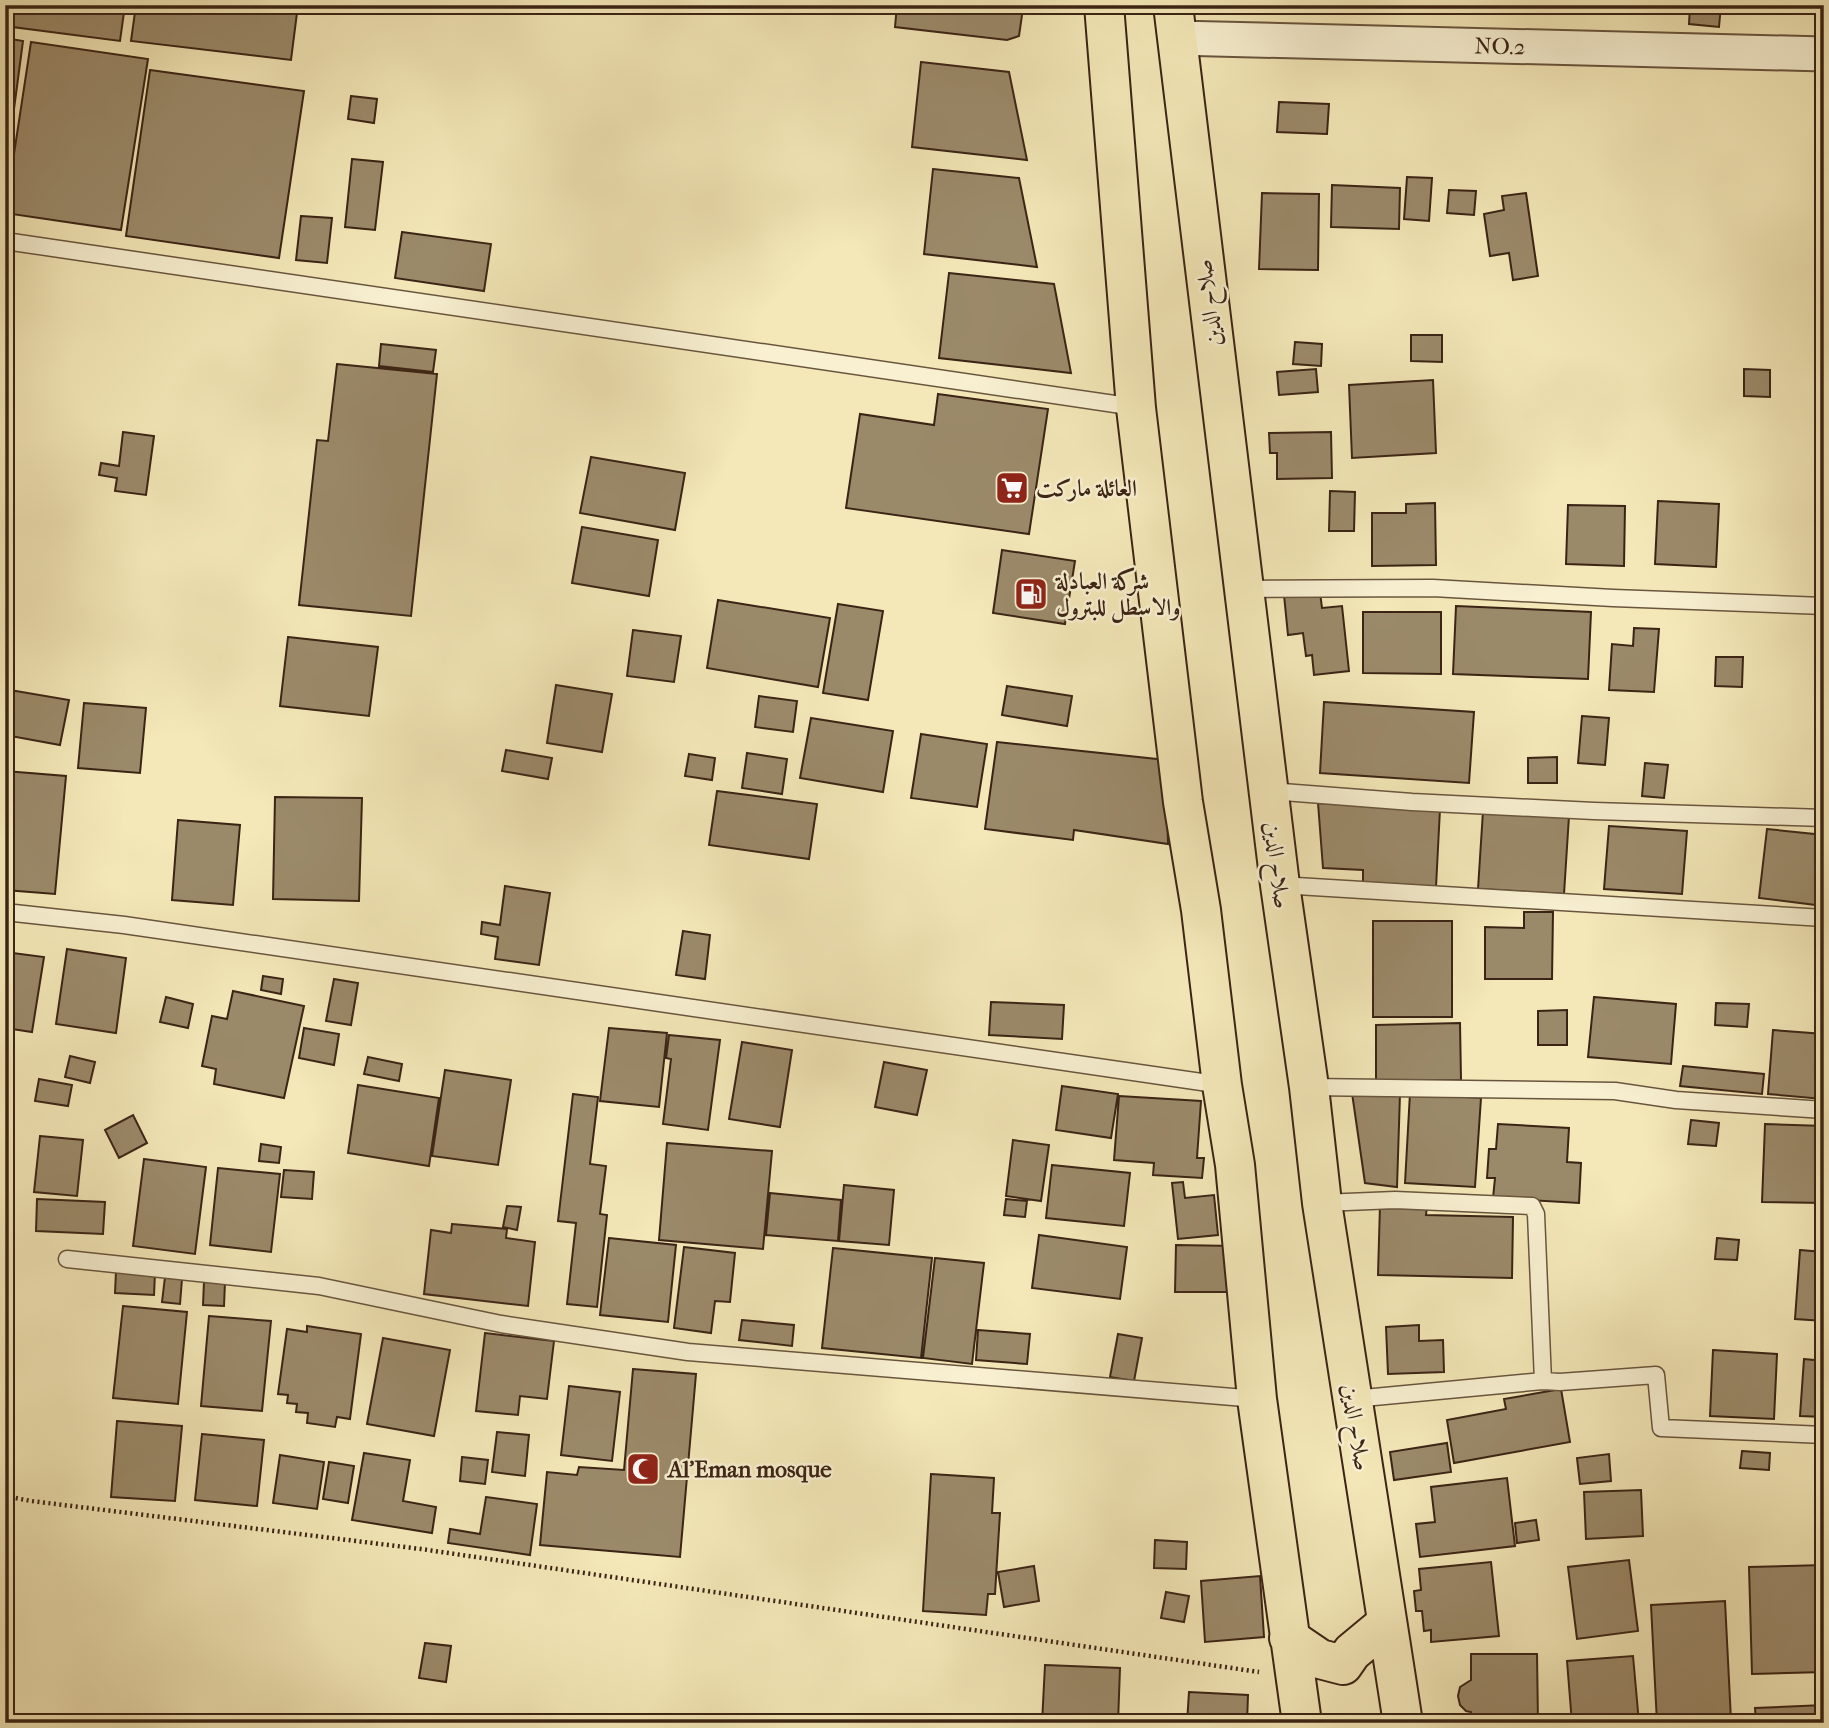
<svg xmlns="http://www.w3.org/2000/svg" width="1829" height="1728" font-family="'IM FELL French Canon',Amiri,serif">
  <rect width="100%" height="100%" fill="#f4e8b8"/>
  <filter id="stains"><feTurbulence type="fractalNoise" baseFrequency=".00286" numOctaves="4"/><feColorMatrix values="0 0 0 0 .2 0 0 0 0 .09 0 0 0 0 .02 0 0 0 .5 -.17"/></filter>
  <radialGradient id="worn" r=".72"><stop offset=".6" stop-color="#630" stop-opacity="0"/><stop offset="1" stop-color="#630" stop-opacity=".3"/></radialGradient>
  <path fill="#9b8a6a" stroke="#3b2415" stroke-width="2" d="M5,5H125L120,41L5,26Z
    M136,5H298L291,60L131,41Z
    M897,5H1019L1022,15L1019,36L1007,40L895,27Z
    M1690,5H1721L1719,27L1689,24Z
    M5,38L23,41L5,177Z
    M31,42L148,59L121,230L5,213Z
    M921,62L1009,72L1027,160L912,147Z
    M150,70L304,91L279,258L126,236Z
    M351,96L377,99L374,123L348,119Z
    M1279,102L1329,104L1327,134L1277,132Z
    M352,159L383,162L375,230L345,227Z
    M933,169L1019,178L1037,267L924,254Z
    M1407,177L1432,178L1429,221L1404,219Z
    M1332,185L1400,188L1399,229L1331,227Z
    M1449,190L1476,191L1474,215L1447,213Z
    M1262,193L1319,194L1318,270L1259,269Z
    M1526,193L1538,276L1513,280L1509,253L1490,256L1484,214L1504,210L1502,196Z
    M301,216L332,218L327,263L296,260Z
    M402,232L491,244L484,291L395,278Z
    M949,273L1054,284L1071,373L939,358Z
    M1411,335H1442V362L1411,361Z
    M1295,342L1322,344L1321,366L1293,364Z
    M381,344L436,350L433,372L379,366Z
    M337,364L437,374L411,616L299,605L317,440L328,441Z
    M1316,369L1318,392L1279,395L1277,372Z
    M1744,369L1770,370V397L1744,396Z
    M1433,380L1436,453L1352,458L1349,385Z
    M938,394L1048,409L1029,534L846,508L860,414L934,425Z
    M123,432L154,436L146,495L115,491L117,478L99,475L101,463L119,466Z
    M1331,432L1332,478L1277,479V453H1270L1269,433Z
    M591,457L685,473L675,530L580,513Z
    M1330,491L1355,492L1354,531H1329Z
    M1658,501L1719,504L1716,567L1655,564Z
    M1435,503L1436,565L1372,566V513H1406V504Z
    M1568,505L1625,506L1624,566L1566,564Z
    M582,527L658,540L649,596L572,583Z
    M1002,550L1075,561L1065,624L993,613Z
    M1320,592L1322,608L1342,606L1349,671L1314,675L1312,655L1306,656L1303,633L1288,635L1284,595Z
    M718,600L830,618L818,687L707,668Z
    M838,604L883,611L868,700L823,693Z
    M1456,606L1591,612L1588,679L1453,674Z
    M1363,612H1441V674L1363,673Z
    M1634,628L1659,629L1654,692L1609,690L1612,644L1633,646Z
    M633,630L681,636L674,682L627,676Z
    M288,637L378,647L369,716L280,706Z
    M1716,657H1743L1742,687L1715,686Z
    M556,685L612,694L602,752L547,743Z
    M1007,686L1072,696L1067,726L1002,715Z
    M10,690L69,700L60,745L5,735V713Z
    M759,696L797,701L793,732L755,727Z
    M1324,702L1474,712L1469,783L1320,773Z
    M84,703L146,708L140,773L78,768Z
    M1582,716L1609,718L1605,765L1578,763Z
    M811,718L893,731L883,792L800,778Z
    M921,734L987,744L977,807L911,798Z
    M997,742L1166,760L1168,844L1074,830L1073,840L985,829Z
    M506,750L552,758L548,779L502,771Z
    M747,753L787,759L782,794L742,788Z
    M689,754L715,758L712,780L685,776Z
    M1557,757V783H1528V758Z
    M1645,763L1668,765L1664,798L1642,796Z
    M5,771L66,776L55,894L5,890Z
    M717,791L817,804L809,859L709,845Z
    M275,797L362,798L359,901L273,899Z
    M1318,803L1440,809L1436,887L1363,884V870L1323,868Z
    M1483,811L1569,816L1564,894L1478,889Z
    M178,820L240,825L233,905L172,900Z
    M1609,826L1687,831L1682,894L1604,889Z
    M1767,829L1824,835V906L1759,898Z
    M505,886L550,893L539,965L495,959L498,937L481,934L482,922L500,925Z
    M1524,912H1553L1552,979H1485V927L1524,928Z
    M1373,921H1452V1017H1373Z
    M683,931L710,935L705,979L676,975Z
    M67,949L126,958L116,1033L56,1024Z
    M5,952L44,957L32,1032L5,1028Z
    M263,976L283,979L281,994L261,990Z
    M334,979L358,983L351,1025L326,1021Z
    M233,991L304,1006L284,1098L214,1084L216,1069L202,1066L212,1016L227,1019Z
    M166,997L193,1004L188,1028L160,1022Z
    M1594,997L1676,1004L1671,1064L1588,1057Z
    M991,1002L1064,1005L1062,1039L989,1035Z
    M1716,1003L1749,1004L1747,1027L1715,1025Z
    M1567,1010V1045H1538V1011Z
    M1460,1023L1461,1080L1376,1081V1025Z
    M304,1028L339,1034L334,1065L299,1058Z
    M609,1028L667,1033L659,1107L600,1101Z
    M1773,1030L1824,1034L1823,1099L1768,1094Z
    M669,1035L720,1040L708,1130L663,1124L671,1059L666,1058Z
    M742,1042L792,1050L780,1127L729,1119Z
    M70,1056L95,1062L90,1083L65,1077Z
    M368,1057L402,1064L399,1081L364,1074Z
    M884,1062L927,1070L917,1115L875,1107Z
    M1683,1066L1764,1074L1762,1094L1680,1086Z
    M445,1070L511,1080L498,1165L432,1156Z
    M39,1079L72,1085L68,1106L35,1101Z
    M358,1085L439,1098L429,1166L348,1153Z
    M1062,1086L1118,1094L1111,1138L1056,1130Z
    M1352,1093L1400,1094L1397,1187L1365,1183Z
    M1410,1093L1481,1098L1475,1187L1405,1183Z
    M573,1094L598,1097L590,1164L606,1166L600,1214L607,1215L597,1307L567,1304L576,1223L558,1221Z
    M1119,1096L1201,1101L1197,1158H1204L1202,1178L1153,1175L1154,1163L1114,1160Z
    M133,1115L147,1143L119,1158L105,1130Z
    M1691,1120L1719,1123L1716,1146L1688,1144Z
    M1498,1124L1569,1128L1567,1162L1581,1163L1579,1203L1493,1198L1495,1178H1487L1489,1149H1496Z
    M1765,1124L1824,1126V1203L1762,1202Z
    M40,1136L83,1140L77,1196L34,1192Z
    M1013,1140L1049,1145L1041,1201L1006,1196Z
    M667,1143L772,1151L763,1249L659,1240Z
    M261,1144L281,1147L279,1163L259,1161Z
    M144,1159L206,1167L195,1254L133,1246Z
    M1052,1165L1130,1173L1124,1226L1046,1218Z
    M218,1168L280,1174L271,1252L210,1245Z
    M284,1170L314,1172L312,1199L281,1197Z
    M1183,1182L1185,1198L1214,1195L1218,1235L1178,1239L1172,1183Z
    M844,1185L894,1190L889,1245L839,1241Z
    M770,1193L841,1200L838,1241L766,1235Z
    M37,1199L105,1202L103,1234L36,1231Z
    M1006,1199L1027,1201L1025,1217L1004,1215Z
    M1380,1205L1427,1206L1426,1215L1513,1217L1512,1278L1378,1275Z
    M507,1206L521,1207L517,1230L503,1227Z
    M452,1224L507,1229L506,1238L535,1242L528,1306L424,1294L431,1230L451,1233Z
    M1039,1235L1127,1247L1120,1299L1032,1288Z
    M609,1238L676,1245L668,1322L600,1315Z
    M1717,1238L1739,1240L1737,1260L1715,1259Z
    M1176,1245L1235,1246L1234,1292H1175Z
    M684,1247L735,1253L730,1302L715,1301L711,1333L674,1328Z
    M833,1248L932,1258L921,1358L822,1348Z
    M1800,1250L1824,1252V1321L1795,1319Z
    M935,1258L984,1263L972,1364L923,1358Z
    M116,1271L155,1273L154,1295L115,1293Z
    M165,1277L182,1279L180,1304L162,1302Z
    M204,1281L225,1282L224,1306L203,1305Z
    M123,1306L187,1312L178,1404L113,1398Z
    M209,1316L271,1321L262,1411L201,1406Z
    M742,1320L794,1325L792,1346L739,1340Z
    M1419,1325V1341L1443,1340L1444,1372L1388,1374L1386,1327Z
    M307,1326L361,1334L350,1419L337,1417L335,1427L307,1423L308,1413L296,1412L297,1404L287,1403L288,1395L278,1394L287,1329L307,1332Z
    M978,1330L1030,1334L1027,1364L976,1360Z
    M485,1333L554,1341L547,1399L520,1396L518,1415L476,1411Z
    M1118,1334L1142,1338L1134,1381L1110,1377Z
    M383,1338L450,1350L434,1436L367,1424Z
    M1713,1350L1777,1354L1774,1419L1710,1416Z
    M1804,1359L1824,1361V1417L1800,1416Z
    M633,1369L696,1374L680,1557L540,1545L547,1472L577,1475L579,1467L624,1470Z
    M569,1386L620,1392L612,1461L561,1455Z
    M1561,1389L1570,1442L1454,1463L1447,1420L1506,1409L1504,1399Z
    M117,1421L182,1426L175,1501L111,1497Z
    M497,1432L529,1435L525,1476L492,1472Z
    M202,1434L264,1440L257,1506L195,1500Z
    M1447,1443L1451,1472L1394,1480L1390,1452Z
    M1742,1451L1770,1453L1769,1470L1740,1468Z
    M364,1453L410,1460L403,1501L436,1507L432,1533L352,1520Z
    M1609,1454L1611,1481L1580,1484L1577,1458Z
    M280,1455L324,1462L317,1509L273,1503Z
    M462,1457L488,1460L485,1484L460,1481Z
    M329,1462L354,1466L348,1503L323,1499Z
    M931,1474L994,1478L992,1513H1000L995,1594H988L986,1615L923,1611Z
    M1507,1478L1515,1546L1420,1557L1416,1524L1435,1522L1431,1487Z
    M1641,1490L1643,1536L1586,1539L1584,1492Z
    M486,1497L537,1504L530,1555L448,1543L450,1529L480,1534Z
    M1536,1520L1539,1540L1517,1543L1515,1523Z
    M1155,1540L1187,1542L1186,1569L1154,1568Z
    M1629,1560L1638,1631L1577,1639L1568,1567Z
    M1491,1562L1499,1636L1431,1642V1630L1424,1631L1422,1611H1416L1414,1591L1421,1590L1419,1569Z
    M1824,1565V1672L1752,1674L1749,1567Z
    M1034,1566L1039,1601L1004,1607L998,1572Z
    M1260,1576L1264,1637L1205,1642L1201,1581Z
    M1166,1592L1189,1596L1184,1622L1161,1618Z
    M1725,1601L1731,1720L1657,1723L1651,1605Z
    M425,1643L451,1646L446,1682L419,1678Z
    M1471,1654H1537L1538,1723H1471V1712L1466,1711L1460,1705L1458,1696L1460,1687L1471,1680Z
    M1633,1656L1639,1723H1572L1567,1661Z
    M1045,1665L1120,1668L1118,1723H1042Z
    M1189,1692L1248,1695L1247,1723H1187Z
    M1824,1705V1723H1756L1755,1708Z"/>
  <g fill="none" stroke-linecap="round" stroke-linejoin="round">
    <defs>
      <path id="lane" d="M5,241L1135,407
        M1243,589L1433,588L1613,598L1824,606
        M1269,791L1412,802L1594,811L1824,818
        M1280,885L1824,918
        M5,912L124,925L1222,1085
        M1309,1087L1615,1091L1676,1100L1824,1110
        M1322,1203L1395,1200L1532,1206L1536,1214L1543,1381
        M67,1259L319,1286L501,1324L688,1352L1257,1399
        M1353,1399L1543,1381L1560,1382L1656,1375L1661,1428L1824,1435"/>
      <path id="street" d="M1176,38L1824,54"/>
      <path id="highway" d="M1104,5L1136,408L1183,802L1201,910L1222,1085L1235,1165L1257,1399L1302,1723
        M1173,5L1280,885L1309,1087L1322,1203L1403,1723
        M1289,1638L1320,1659L1343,1665L1352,1652L1387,1623"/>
    </defs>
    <use href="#lane" stroke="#69553e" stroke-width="19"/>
    <use href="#street" stroke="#69553e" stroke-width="37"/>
    <use href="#highway" stroke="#3b2415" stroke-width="42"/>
    <path stroke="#3b2415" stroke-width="4.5" stroke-dasharray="2 3.5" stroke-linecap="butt" d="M5,1496L31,1501L421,1549L1259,1672"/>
    <use href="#lane" stroke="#f8f0d1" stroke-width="16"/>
    <use href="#street" stroke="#f8f0d1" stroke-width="33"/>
    <use href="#highway" stroke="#f4e8b8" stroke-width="38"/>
  </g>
  <defs>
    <symbol id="supermarket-square" viewBox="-11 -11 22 22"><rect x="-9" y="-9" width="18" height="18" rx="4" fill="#8f2418" stroke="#f8f0d1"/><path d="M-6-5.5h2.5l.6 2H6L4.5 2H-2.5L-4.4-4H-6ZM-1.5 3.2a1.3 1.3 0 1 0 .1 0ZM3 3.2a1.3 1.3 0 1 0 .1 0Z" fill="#fff"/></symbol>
    <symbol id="fuel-square" viewBox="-11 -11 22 22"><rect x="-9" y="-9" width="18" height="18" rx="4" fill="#8f2418" stroke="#f8f0d1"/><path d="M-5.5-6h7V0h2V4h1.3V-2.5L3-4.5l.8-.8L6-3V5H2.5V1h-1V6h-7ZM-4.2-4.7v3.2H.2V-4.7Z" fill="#fff"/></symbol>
    <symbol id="mosque-square" viewBox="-11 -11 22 22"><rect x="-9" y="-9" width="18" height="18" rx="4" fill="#8f2418" stroke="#f8f0d1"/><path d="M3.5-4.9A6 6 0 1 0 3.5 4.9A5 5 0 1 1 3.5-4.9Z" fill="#fff"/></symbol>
  </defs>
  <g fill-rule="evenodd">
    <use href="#supermarket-square" x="993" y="469" width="38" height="38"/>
    <use href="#fuel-square" x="1012" y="575" width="38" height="38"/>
    <use href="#mosque-square" x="624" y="1450" width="38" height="38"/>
  </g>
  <g text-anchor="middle" stroke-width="5" stroke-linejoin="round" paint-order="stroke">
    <g font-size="23" fill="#3b2415" stroke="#f8f0d1">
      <text transform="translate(1500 46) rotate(1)" y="8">NO.2</text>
      <text transform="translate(1208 303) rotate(-97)" y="8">صلاح الدين</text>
      <text transform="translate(1278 865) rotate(83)" y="8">صلاح الدين</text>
      <text transform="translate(1357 1427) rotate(81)" y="8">صلاح الدين</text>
    </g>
    <g font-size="23" font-weight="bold" fill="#3b2415" stroke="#f8f0d1" text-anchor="start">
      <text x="1036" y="496">العائلة ماركت</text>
      <text x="1056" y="589">شركة العبادلة<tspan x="1056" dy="26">والاسطل للبترول</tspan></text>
      <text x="668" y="1477">Al'Eman mosque</text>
    </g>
  </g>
  <rect width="1829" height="1728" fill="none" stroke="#f4e8b8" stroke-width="28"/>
  <rect x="7" y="7" width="1815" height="1714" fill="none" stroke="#3b2415" stroke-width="3.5"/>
  <rect x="14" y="14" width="1801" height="1700" fill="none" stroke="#3b2415" stroke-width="2"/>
  <rect width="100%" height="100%" filter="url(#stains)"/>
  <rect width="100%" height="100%" fill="url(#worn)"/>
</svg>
